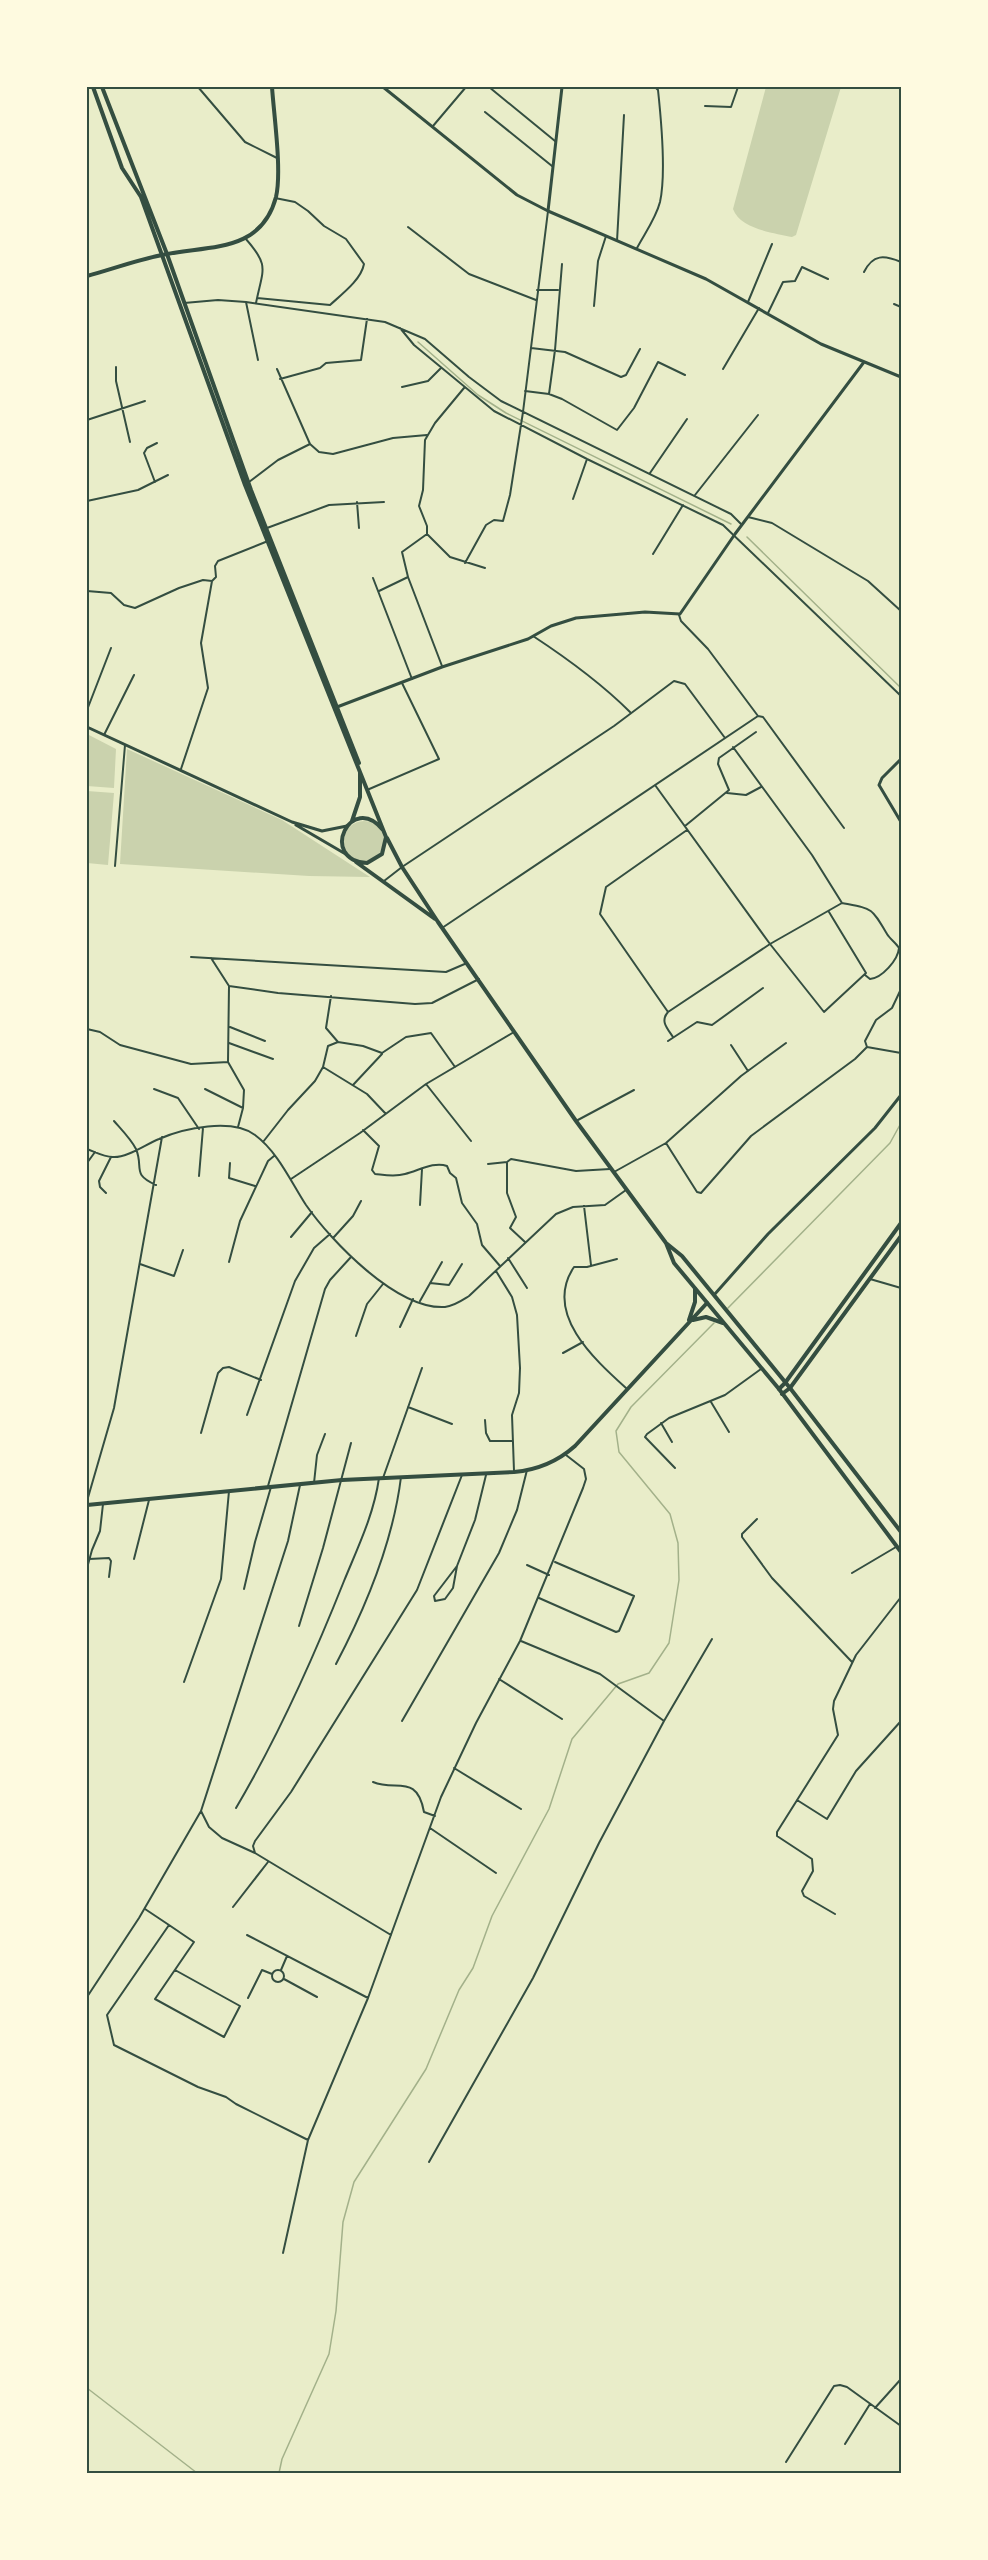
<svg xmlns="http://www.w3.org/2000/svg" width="988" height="2560" font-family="'DM Sans',sans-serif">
  <rect width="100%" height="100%" fill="#e9edc9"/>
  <path fill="#cad2ad" d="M766,87H841L796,235L792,237C774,233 740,229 733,209Z
    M87,734L116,749L114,788L87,786Z
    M127,749L282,820L370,877L309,876L120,864Z
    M87,791L114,793L108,865L87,863Z
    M344 841a20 20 0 1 1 40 0a20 20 0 1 1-40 0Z"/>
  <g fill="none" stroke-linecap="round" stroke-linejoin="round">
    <path stroke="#a3b18a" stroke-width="1.5" d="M418,342L478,395L506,413L731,524
      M747,537L901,688
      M728,1308L890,1143L901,1123
      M87,2388L197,2473
      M279,2473L282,2459L329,2354L336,2311L343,2222L354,2182L426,2069L459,1990L473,1968L492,1916L549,1809L572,1739L618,1684L649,1673L669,1643L679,1580L678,1543L670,1514L619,1452L616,1431L631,1407L714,1323"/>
    <path stroke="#344e41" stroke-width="2" d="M198,87L245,142L277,158
      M489,87L555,141
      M705,106L731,107L738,87
      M485,112L552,166
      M433,126L466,87
      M408,227L469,274L536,300
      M245,238C270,266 263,268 256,303
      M617,241L624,115
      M637,248C645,233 656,218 660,202C666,175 661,118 658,90L655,87
      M864,272C873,254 884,255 901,262
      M537,290H558
      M257,298L330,305C342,294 361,280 364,264L346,239L324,226L308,211L295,202L275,198
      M246,302L258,360
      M748,302L772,244
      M184,303L218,300L246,302L385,322L425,339L469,377L501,401L731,514L741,524
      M894,304L901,307
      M594,306L598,261L606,236
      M768,313L783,282L795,281L802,267L828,279
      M400,328L414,345L494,411L587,459L723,525L901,696
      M531,348L565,352L621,377L626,375L640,349
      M116,367V381L130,442
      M277,369L310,444
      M723,369L759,308
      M280,379L320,368L326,363L361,360L367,319
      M402,387L428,381L441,368
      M525,391L549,394L562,399L617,430L634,408L658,362L685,375
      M549,394L555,350L562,264
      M87,420L145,401
      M650,473L687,419
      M155,482L144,453L147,448L157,443
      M249,482L278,460L310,444L319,452L333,454L393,438L427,435
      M695,495L758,415
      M573,499L587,459
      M87,501L138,490L168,475
      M357,502L359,528
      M748,517L772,523L868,581L901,611
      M267,528L329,505L384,502
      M427,534V526L419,506L423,490L425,440L435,423L464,388
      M653,554L683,505
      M465,563L486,525L494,520L503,521L510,495L523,412L548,211
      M373,578L412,679
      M87,591L111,593L124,605L135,608L179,588L203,580L212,581
      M379,591L408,577
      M679,615L681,621L708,649L758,716L763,717L844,828
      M533,636C568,659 600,682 630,712
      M442,666L408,577L402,552L427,534L450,557L485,568
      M87,710L111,648
      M104,735L134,675
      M733,747L812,855L842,903
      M181,769L208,688L201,643L212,581L216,577L215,566L218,561L268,541
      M655,785L770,944L824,1012L866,973L829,912
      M367,790L439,759L402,683
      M727,793L746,795L761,787
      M685,826L729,790L718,764L719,758L756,732
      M115,866L125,745
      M384,881L402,867L614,726L674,681L685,684L725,738
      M442,928L758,716
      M191,957L446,972L467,963
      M211,958L229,986L228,1062L244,1090L243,1108L238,1127
      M229,986L278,993L415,1004L432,1003L479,979
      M331,996L326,1028L338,1042L363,1046L382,1053L406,1037L431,1033L455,1067
      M668,1012L600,914L606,887L687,830
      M230,1027L265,1041
      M87,1029L100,1032L120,1045L191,1064L228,1062
      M673,1037C667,1028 660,1021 668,1012L770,944L842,903C873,909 871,907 887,934C890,939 896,943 899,948C898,960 882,978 870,979L865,975
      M668,1041L697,1022L712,1025L763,988
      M229,1043L273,1059
      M731,1045L748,1071
      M867,1047L901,1053
      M323,1067L367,1094L385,1113
      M426,1084L471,1141
      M353,1085L382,1054
      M154,1089L178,1098L199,1129
      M205,1089L243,1108
      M114,1121C121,1129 131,1139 136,1149C144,1168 131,1174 156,1185
      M576,1121L634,1090
      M363,1130L379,1146L372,1170L375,1174C385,1175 395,1177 405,1174C418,1171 434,1161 447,1166L450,1173L456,1178L462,1203L477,1224L482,1245L500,1266
      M263,1142L288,1110L315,1081L323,1067L328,1046L338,1042
      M666,1143L697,1192L701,1193L751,1136L855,1059L867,1047L865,1041L876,1020L892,1008L901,989
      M87,1149C95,1152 104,1157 113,1157C127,1158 146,1144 159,1139C184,1128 232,1118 255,1135C278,1152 291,1182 306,1205C331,1241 397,1310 445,1307C454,1306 461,1301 469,1296L556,1214L573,1207L605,1205L626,1190
      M507,1162V1193L516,1217L510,1228L525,1242
      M87,1163L95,1152
      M230,1163L229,1178L255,1186
      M488,1164L507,1162L511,1159L576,1171L610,1169
      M614,1172L666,1143L741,1076L786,1043
      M199,1176L203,1128
      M291,1179L360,1133L426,1084L514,1032
      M106,1193L100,1187L99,1181L111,1157
      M420,1205L422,1169
      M584,1206L591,1265
      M291,1237L312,1212
      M334,1237L353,1216L361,1201
      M508,1258L527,1288
      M617,1259L587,1267H574C543,1313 594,1359 626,1388
      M229,1262L240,1221L268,1161L274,1156
      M140,1264L174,1276L183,1250
      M496,1271L512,1297L517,1315L520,1368L519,1393L512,1415L514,1471
      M870,1279L901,1288
      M430,1283L449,1285L462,1264
      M420,1301L442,1262
      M400,1327L413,1299
      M356,1336L367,1304L383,1284
      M563,1353L583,1342
      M711,1402L729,1432
      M408,1407L452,1424
      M247,1415L295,1281L314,1248L330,1234
      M485,1420L486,1433L490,1441H512
      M661,1423L672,1442
      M201,1433L218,1373L223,1368L229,1367L261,1380
      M675,1468L645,1437L647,1434L669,1418L725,1395L761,1369
      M383,1478L422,1368
      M314,1483L317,1455L325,1434
      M268,1486L325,1289L330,1280L351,1257
      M87,1501L114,1408L162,1137
      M757,1519L742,1534V1537L772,1578L852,1662
      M89,1559L109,1558L111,1561L109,1577
      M134,1559L149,1500
      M527,1565L549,1575
      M457,1566L434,1596L435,1601L445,1599L453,1588L457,1566L475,1520L486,1475
      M87,1568L92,1550L100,1531L103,1504
      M852,1573L896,1547
      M244,1589L255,1542L271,1487
      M539,1598L616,1632L619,1631L634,1596L555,1562
      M299,1626L323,1548L351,1443
      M521,1641L600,1674L664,1721
      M336,1664C366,1607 393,1542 401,1477
      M499,1679L562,1719
      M184,1682L221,1579L229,1491
      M402,1721L499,1553L517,1510L527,1470
      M454,1768L521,1809
      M373,1782C396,1792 417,1773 424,1812L435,1816
      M797,1800L827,1819L856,1771L901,1721
      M236,1808C279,1735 313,1659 344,1581C358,1547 374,1514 379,1478
      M201,1811L209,1827L222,1838L255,1853L391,1935
      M430,1828L496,1873
      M255,1853L253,1846L255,1841L291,1792L417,1590L462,1475
      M233,1907L268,1862
      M145,1909L169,1925L107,2015L114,2045L198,2087L226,2097L236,2104L308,2140
      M835,1914L804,1896L802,1891L813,1871L812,1859L777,1836V1832L838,1735L833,1709L834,1701L856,1655L901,1597
      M169,1925L194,1942L155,1999L224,2037L240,2006L175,1970
      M247,1935L368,1998
      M272 1976a6 6 0 1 1 12 0a6 6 0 1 1-12 0Z
      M281,1970L287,1956
      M284,1979L317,1997
      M87,1997L139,1918L201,1811L288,1541L300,1485
      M248,1998L262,1970L272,1974
      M429,2162L533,1978L599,1843L664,1721L712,1639
      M283,2253L308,2140L368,1998L441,1797L476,1723L520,1641L583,1488L586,1479L584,1469L566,1455
      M875,2408L901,2379
      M845,2444L870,2404
      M786,2462L834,2386L840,2385L847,2387L901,2426"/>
    <path stroke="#344e41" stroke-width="3" d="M383,87L517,195L548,211L706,279L821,344L901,377
      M548,211L562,87
      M337,707L442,667L528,639L551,626L576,618L645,612L680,614L735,534L864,362
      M87,727L292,822L322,831L347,826
      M901,759L882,778L879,785L901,822
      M296,825L349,856
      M714,1295L768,1234L875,1128L901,1095"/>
    <path stroke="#344e41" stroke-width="4" d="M87,276C112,269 137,260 162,255C207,245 261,254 276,197C282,171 274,116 272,87"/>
    <path stroke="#344e41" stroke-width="4" d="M689,1320L695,1302V1289
      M693,1320L706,1317L723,1323
      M779,1389L785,1383L901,1223
      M782,1394L790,1388L901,1236
      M87,1505L342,1480L514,1472C537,1470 557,1462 575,1446L707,1303"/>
    <path stroke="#344e41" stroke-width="4" d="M93,87L122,168L141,197L245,485L386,837L382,854L367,863C318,860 351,791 383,830
      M102,87L167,254L251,490L359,763
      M352,821L360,797V773
      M387,838L402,867L438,922L576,1121L666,1243L682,1256L790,1388L901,1532
      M356,862L435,919
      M666,1243L674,1263L779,1389L901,1552"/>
  </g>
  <rect width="988" height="2560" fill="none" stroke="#fefae0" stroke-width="177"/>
  <rect x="88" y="88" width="812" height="2384" fill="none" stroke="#344e41" stroke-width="2"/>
</svg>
